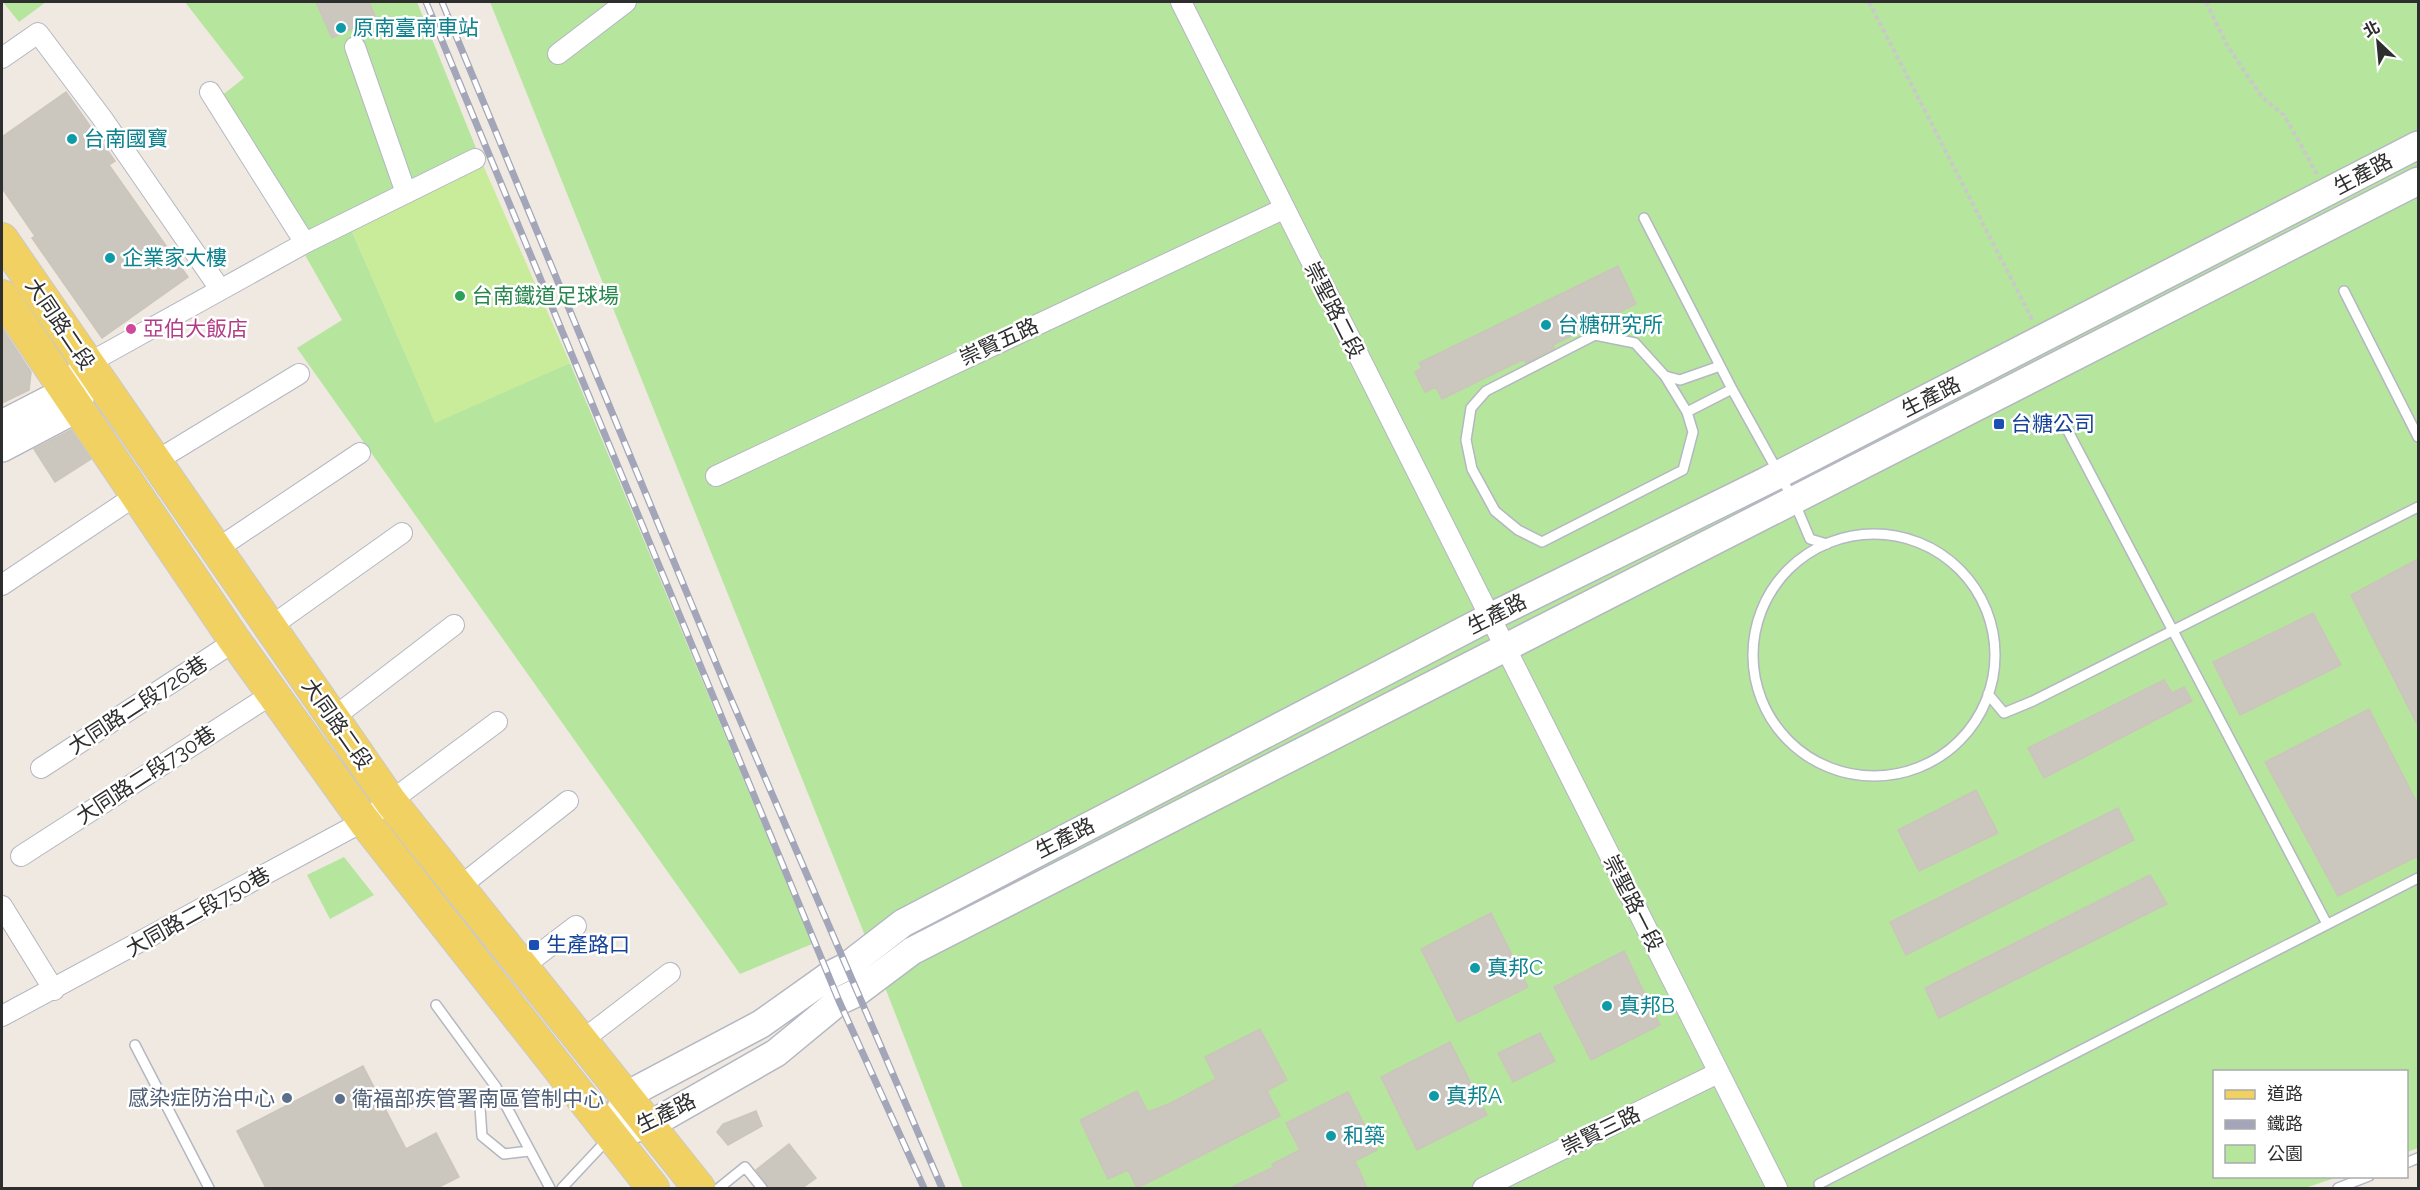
<svg xmlns="http://www.w3.org/2000/svg" width="2420" height="1190" font-family="Raleway,'Noto Sans TC',sans-serif">
  <rect width="100%" height="100%" fill="#efe9e1"/>
  <path fill="#b6e59e" d="M3,2H46L19,22Z
    M185,2H417L476,148L307,235L220,97L244,78Z
    M490,2H2418V1148L2407,1152L2406,1072H2214V1176L2338,1177L2305,1188H963L860,923Z
    M351,229L435,422L570,363L812,944L740,974L297,348L342,320L305,255Z
    M344,857L374,895L330,919L307,875Z"/>
  <path fill="#c9ec9a" d="M483,165L570,363L435,423L351,229Z"/>
  <path fill="#cbc7bf" stroke="#cbc5ba" stroke-width="1.5" d="M316,2H369L376,18L332,38Z
    M66,92L115,161L109,165L188,277L102,338L32,238L35,236L2,188V137Z
    M1618,266L1636,304L1553,345L1554,348L1526,363L1524,359L1442,399L1436,387L1425,392L1415,372L1422,368L1419,363Z
    M2,328L31,372L29,390L2,403Z
    M71,430L91,459L55,482L34,449Z
    M2418,559V726L2351,595Z
    M2313,613L2341,665L2240,715L2213,662Z
    M2164,680L2172,693L2184,687L2192,701L2044,778L2028,748Z
    M2369,709L2418,805V856L2338,896L2265,762Z
    M1976,790L1998,833L1919,871L1898,830Z
    M2118,808L2134,840L1906,955L1890,922Z
    M2150,875L2167,904L1939,1018L1925,988Z
    M1491,913L1528,987L1458,1022L1421,949Z
    M1624,951L1660,1025L1591,1060L1554,987Z
    M1260,1029L1287,1080L1267,1091L1280,1116L1137,1188L1128,1170L1108,1179L1080,1120L1137,1091L1148,1112L1171,1103L1216,1079L1205,1057Z
    M1540,1033L1555,1061L1513,1082L1498,1053Z
    M1450,1042L1487,1115L1417,1150L1381,1077Z
    M363,1066L406,1149L436,1133L459,1177L437,1188H266L237,1131Z
    M1348,1092L1377,1150L1355,1161L1367,1188H1230L1274,1167L1272,1164L1300,1150L1286,1123Z
    M756,1111L762,1126L728,1145L717,1132L723,1124Z
    M789,1144L816,1178L802,1188H769L756,1170Z"/>
  <g fill="none" stroke-linecap="round" stroke-linejoin="round">
    <defs>
      <path id="lane" d="M1644,218L1732,389L1793,499L1810,539L1827,544
        M2344,291L2418,437
        M1720,366L1680,380L1665,376L1635,343L1595,335L1486,391L1471,408L1466,440L1472,469L1495,511L1518,530L1542,542L1683,470L1693,432L1687,412L1732,389
        M1665,376L1687,412
        M2068,431L2327,924
        M1753 655a121 121 0 1 1 242 0a121 121 0 1 1-242 0Z
        M1988,694L2004,713L2033,701L2418,507
        M436,1005L496,1087L550,1188
        M135,1045L209,1188
        M496,1087L480,1107L482,1136L504,1154L529,1151
        M2406,1163L2418,1158
        M1819,1184L2418,878
        M562,1188L607,1140
        M719,1188L745,1167L762,1188
        M2338,1188L2369,1176"/>
      <path id="street" d="M1181,2L1777,1188
        M355,47L406,193
        M558,54L626,2
        M2,58L38,33L102,118L220,289
        M210,92L305,243
        M87,364L305,243L475,159
        M156,461L299,374
        M716,476L1283,209
        M217,549L360,453
        M2,585L138,494
        M270,627L402,533
        M333,718L454,625
        M41,768L235,641
        M21,856L272,694
        M458,888L568,801
        M2,906L54,990
        M521,968L576,926
        M2,1016L364,821L497,722
        M580,1042L670,973
        M1483,1188L1718,1073"/>
      <path id="secondary" d="M2,424L66,391L79,374
        M2,448L78,408L87,364
        M630,1130L650,1125L776,1053L839,1001L856,993L912,951L2418,181
        M612,1135L625,1096L761,1024L830,975L846,967L903,923L1490,617L1764,482L2418,145"/>
      <path id="primary" d="M2,239L391,802L699,1188
        M2,296L235,641L364,821L653,1188"/>
    </defs>
    <use href="#lane" stroke="#b4b7c1" stroke-width="12"/>
    <use href="#street" stroke="#b4b7c1" stroke-width="22"/>
    <use href="#secondary" stroke="#b4b7c1" stroke-width="30"/>
    <use href="#primary" stroke="#c9c9c9" stroke-width="34"/>
    <path stroke="#c9c9c9" stroke-width="4" stroke-dasharray="4.5 3" stroke-linecap="butt" d="M1869,2L2033,321
      M2206,2L2228,47L2262,97L2284,115L2317,174"/>
    <use href="#lane" stroke="#fff" stroke-width="9"/>
    <use href="#street" stroke="#fff" stroke-width="20"/>
    <use href="#secondary" stroke="#fff" stroke-width="27"/>
    <use href="#primary" stroke="#f2d163" stroke-width="32"/>
    <defs>
      <path id="rail" d="M426,2L839,1001L924,1188
        M442,2L725,685L942,1188"/>
    </defs>
    <use href="#rail" stroke="#a3a6b8" stroke-width="7"/>
    <use href="#rail" stroke="#fff" stroke-width="4.5" stroke-dasharray="14" stroke-linecap="butt"/>
  </g>
  <g fill="#0f9aa8" stroke="#fff" stroke-width="2">
    <circle cx="341" cy="28" r="6"/>
    <circle cx="72" cy="139" r="6"/>
    <circle cx="110" cy="258" r="6"/>
    <circle cx="1546" cy="325" r="6"/>
    <circle cx="1475" cy="968" r="6"/>
    <circle cx="1607" cy="1006" r="6"/>
    <circle cx="1434" cy="1096" r="6"/>
    <circle cx="1331" cy="1136" r="6"/>
  </g>
  <circle fill="#2e9e5b" stroke="#fff" stroke-width="2" cx="460" cy="296" r="6"/>
  <circle fill="#d1479c" stroke="#fff" stroke-width="2" cx="131" cy="329" r="6"/>
  <g fill="#1a4fb4" stroke="#fff" stroke-width="2">
    <rect x="1993" y="418" width="12" height="12" rx="3"/>
    <rect x="528" y="939" width="12" height="12" rx="3"/>
  </g>
  <g fill="#5c6f8a" stroke="#fff" stroke-width="2">
    <circle cx="287" cy="1098" r="6"/>
    <circle cx="340" cy="1099" r="6"/>
  </g>
  <g text-anchor="middle" stroke-width="5" stroke-linejoin="round" paint-order="stroke">
    <g font-size="21" fill="#0d838f" stroke="#fff" text-anchor="start">
      <text x="353" y="35">原南臺南車站</text>
      <text x="84" y="146">台南國寶</text>
      <text x="122" y="265">企業家大樓</text>
      <text x="1558" y="332">台糖研究所</text>
      <text x="1487" y="975">真邦C</text>
      <text x="1619" y="1013">真邦B</text>
      <text x="1446" y="1103">真邦A</text>
      <text x="1343" y="1143">和築</text>
    </g>
    <g font-size="21" fill="#2e2e2e" stroke="#fff">
      <text transform="translate(2363 174) rotate(-28)" y="7">生產路</text>
      <text transform="translate(1334 310) rotate(63)" y="7">崇聖路二段</text>
      <text transform="translate(60 324) rotate(56)" y="7">大同路二段</text>
      <text transform="translate(999 342) rotate(-25)" y="7">崇賢五路</text>
      <text transform="translate(1931 397) rotate(-27)" y="7">生產路</text>
      <text transform="translate(1497 614) rotate(-27)" y="7">生產路</text>
      <text transform="translate(138 705) rotate(-33)" y="7">大同路二段726巷</text>
      <text transform="translate(337 724) rotate(55)" y="7">大同路二段</text>
      <text transform="translate(146 775) rotate(-33)" y="7">大同路二段730巷</text>
      <text transform="translate(1065 838) rotate(-27)" y="7">生產路</text>
      <text transform="translate(1633 903) rotate(63)" y="7">崇聖路一段</text>
      <text transform="translate(198 912) rotate(-29)" y="7">大同路二段750巷</text>
      <text transform="translate(666 1113) rotate(-26)" y="7">生產路</text>
      <text transform="translate(1601 1131) rotate(-26)" y="7">崇賢三路</text>
    </g>
    <g font-size="21" fill="#27864d" stroke="#fff" text-anchor="start">
      <text x="472" y="303">台南鐵道足球場</text>
    </g>
    <g font-size="21" fill="#b23c85" stroke="#fff" text-anchor="start">
      <text x="143" y="336">亞伯大飯店</text>
    </g>
    <g font-size="21" fill="#164399" stroke="#fff" text-anchor="start">
      <text x="2011" y="431">台糖公司</text>
      <text x="546" y="952">生產路口</text>
    </g>
    <g font-size="21" fill="#4e5e75" stroke="#fff" text-anchor="end">
      <text x="275" y="1105">感染症防治中心</text>
      <text x="352" y="1106" text-anchor="start">衛福部疾管署南區管制中心</text>
    </g>
  </g>
  <rect width="2420" height="1190" fill="none" stroke="#2e2e2e" stroke-width="6"/>
  <rect x="2213" y="1070" width="195" height="108" fill="#ffffff" stroke="#ababab" stroke-width="1.5"/>
  <rect x="2225" y="1090" width="30" height="9" fill="#f2d163" stroke="#ababab" stroke-width="1.5"/>
  <text x="2267" y="1100" font-size="18" fill="#2e2e2e">道路</text>
  <rect x="2225" y="1120" width="30" height="9" fill="#a3a6b8" stroke="#ababab" stroke-width="1.5"/>
  <text x="2267" y="1130" font-size="18" fill="#2e2e2e">鐵路</text>
  <rect x="2225" y="1145" width="30" height="18" fill="#b6e59e" stroke="#ababab" stroke-width="1.5"/>
  <text x="2267" y="1160" font-size="18" fill="#2e2e2e">公園</text>
  <g transform="translate(2378 42) rotate(334)" stroke="#ffffff" stroke-width="4.5" paint-order="stroke">
  <path d="M0-4.5L10 22L0 15L-10 22Z" fill="#2e2e2e"/>
  <text y="-9" font-size="16" font-weight="bold" text-anchor="middle" fill="#2e2e2e">北</text>
  </g>
</svg>
